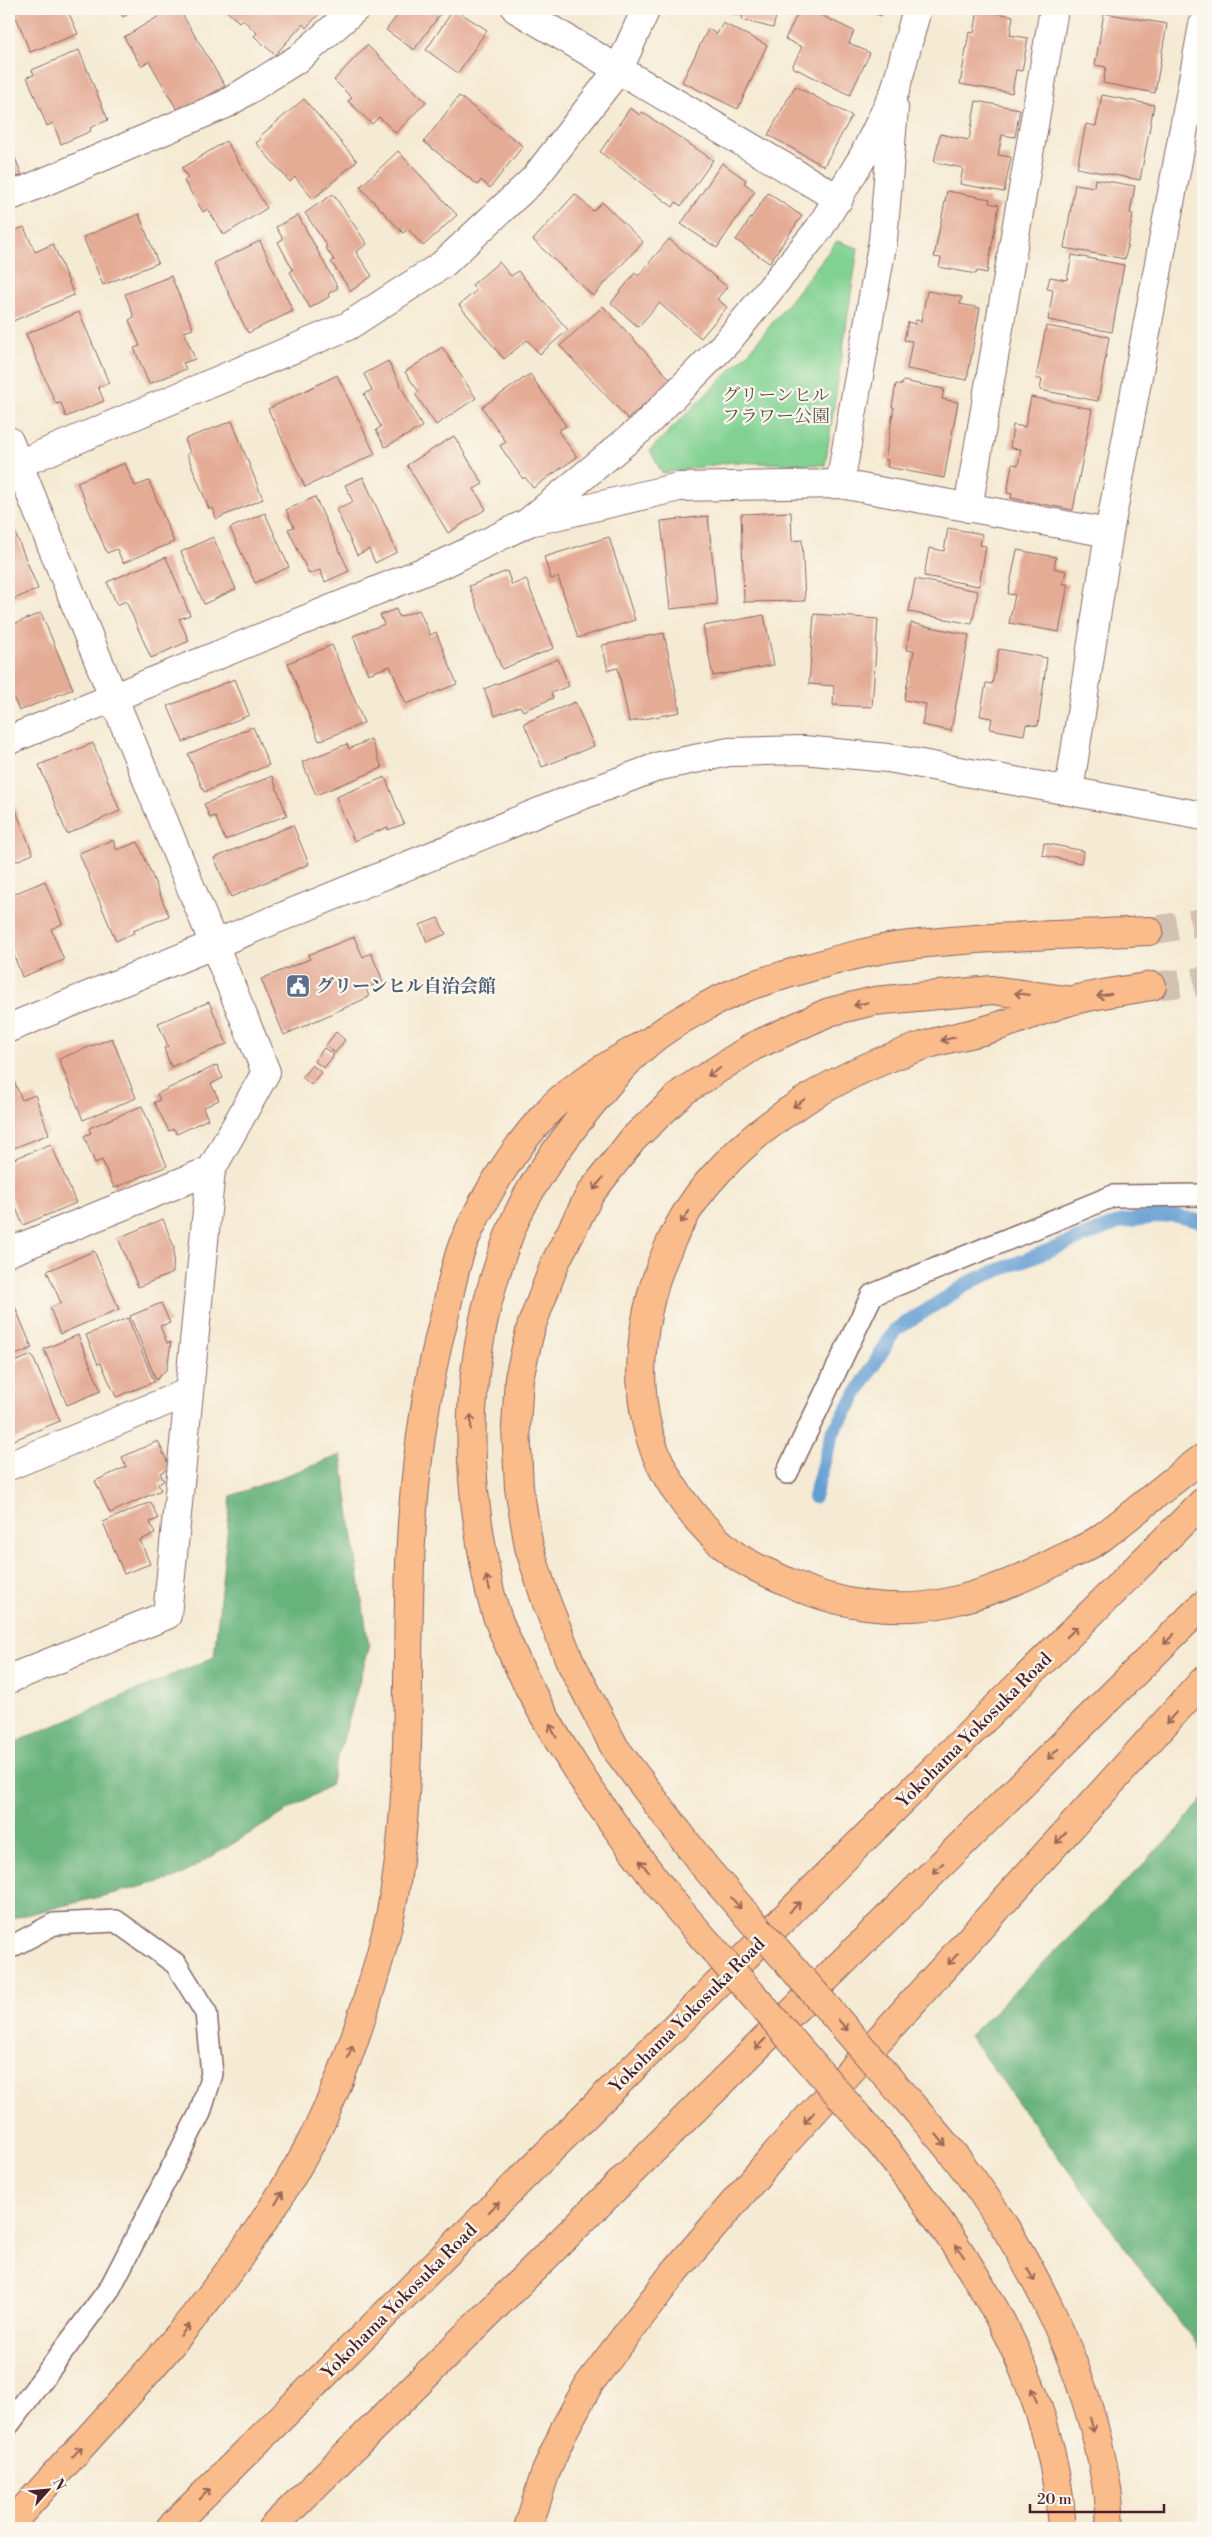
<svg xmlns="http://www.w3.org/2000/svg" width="1212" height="2537" font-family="'Libre Bodoni','Noto Serif JP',serif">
  <rect width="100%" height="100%" fill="#fbf7ec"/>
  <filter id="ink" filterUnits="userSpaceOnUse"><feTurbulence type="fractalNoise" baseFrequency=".02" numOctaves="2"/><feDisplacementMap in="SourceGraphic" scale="10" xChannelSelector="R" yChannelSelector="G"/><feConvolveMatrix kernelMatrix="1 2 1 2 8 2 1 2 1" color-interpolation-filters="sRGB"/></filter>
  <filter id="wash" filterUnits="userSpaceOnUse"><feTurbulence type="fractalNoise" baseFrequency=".0096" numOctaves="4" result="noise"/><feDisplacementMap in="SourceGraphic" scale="20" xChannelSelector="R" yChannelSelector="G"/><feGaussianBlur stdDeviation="1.12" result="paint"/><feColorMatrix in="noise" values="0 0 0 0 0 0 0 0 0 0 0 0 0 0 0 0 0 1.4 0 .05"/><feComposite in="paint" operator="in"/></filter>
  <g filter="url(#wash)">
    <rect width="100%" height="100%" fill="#f5ead3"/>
    <path fill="#80d192" stroke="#65785e" d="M837,241L858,248L825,465L731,462L662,473L650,450L751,350Z"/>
    <path fill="#68b37c" stroke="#596954" d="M341,1455L369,1648L330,1785L176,1878L9,1919V1745L214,1657L231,1496Z
      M1203,1798V2353L969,2036L1180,1828Z"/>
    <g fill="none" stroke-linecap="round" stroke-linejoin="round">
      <path stroke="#649ed3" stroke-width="14" d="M814,1497L832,1434L895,1330L974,1280L1123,1221L1172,1215L1203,1222"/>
    </g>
    <g id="blocks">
      <path fill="#e4ab95" d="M9,9H67L78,34L30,52L17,19L12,20Z
        M118,9H137L123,17Z
        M171,9H179L225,86L179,113L149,61L141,66L124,37Z
        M224,9H317L321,12L306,28L303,24L275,55L254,36L257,33L242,19L239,22Z
        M398,9H444L414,50L386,30L401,11Z
        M454,9L487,30L458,73L426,50Z
        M715,9H778L773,28L742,20L743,16Z
        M800,9H808L854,31L849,43L870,53L850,95L792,67L802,47L785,39Z
        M862,9H884L881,16Z
        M1145,9H1171L1170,14Z
        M978,10L1013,16L1010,35L1028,38L1022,71L1016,70L1012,93L960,84L969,32L974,33Z
        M1104,13L1167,24L1155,93L1103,83L1106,67L1095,65Z
        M723,23L767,45L738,109L682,82L708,29L717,34Z
        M367,45L426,102L396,133L379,117L372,124L348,101L352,98L334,80Z
        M79,50L108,120L90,128L91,131L61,144L53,123L47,126L27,77L34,75L32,70Z
        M795,86L852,116L824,166L768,135Z
        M1102,95L1154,105L1140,180L1077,168L1086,124L1096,126Z
        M459,96L523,146L490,188L481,180L478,185L424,142Z
        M304,99L357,161L313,199L295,177L290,182L256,143L261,139L259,137Z
        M976,101L1020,109L1015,137L1002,135L998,155L1011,157L1004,192L960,184L963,168L934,162L940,134L969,140Z
        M630,108L640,115L642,112L713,160L681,206L676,202L673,207L600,152Z
        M226,141L267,208L224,235L208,209L203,212L184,181L188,178L182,168Z
        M9,143L22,175L9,180Z
        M398,151L457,215L423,246L408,229L403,233L360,187Z
        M722,163L746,180L744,183L755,191L717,248L681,224Z
        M1095,179L1135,186L1130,213L1133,214L1125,259L1064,248L1075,184L1094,187Z
        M947,191L990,199L989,203L999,205L987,273L977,271L976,274L939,267L941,258L934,257Z
        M768,193L802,216L769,263L736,240Z
        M333,194L367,244L356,252L372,276L351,291L331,262L334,260L325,247L327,246L305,213Z
        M575,194L593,211L602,202L643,242L593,296L533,240Z
        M139,214L158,263L103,285L83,237Z
        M298,215L338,288L328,294L329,297L310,308L290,272L293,270L278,242L283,239L276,227Z
        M24,227L35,252L53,244L74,295L13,321L9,311V233Z
        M669,239L727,287L717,299L727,307L701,338L659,303L638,327L611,303L635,273L638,276Z
        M260,241L293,311L248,333L214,263Z
        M1072,255L1124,265L1112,332L1048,320L1053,290L1047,289L1050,277L1067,280Z
        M499,262L511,276L518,271L568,330L540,354L527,340L504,359L459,305L477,290L472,285Z
        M171,276L193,329L184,332L195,359L183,363L186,369L149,384L134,348L140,346L129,320L134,317L125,294Z
        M927,291L962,297L960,304L980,308L967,380L907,369L912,341L904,340L908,322L915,324L916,320L921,321Z
        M603,306L671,380L628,419L560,346Z
        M79,312L109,383L98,387L104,401L66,417L61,403L56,404L26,334Z
        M1046,326L1109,337L1098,401L1040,390L1042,379H1036Z
        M442,347L476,398L436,425L415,394L419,392L405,372Z
        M388,361L422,427L385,447L376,430L381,427L364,394L372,390L364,374Z
        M530,374L566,426L558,431L577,457L533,488L525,477L523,479L500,446L506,442L482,407Z
        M337,375L375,454L305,487L268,409Z
        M903,381L944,389L942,399L958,402L944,478L887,467L888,460H885L894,407H892L896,384L902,385Z
        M1031,397L1092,409L1073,510L1011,498L1012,494L1007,493L1012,464L1018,465L1021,449L1010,448L1013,425L1025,427Z
        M232,421L263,499L216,519L213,508L209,509L187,454L190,453L185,439Z
        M454,436L483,484L474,489L486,509L448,533L407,465Z
        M125,463L135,486L149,481L174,542L123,563L117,549L107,553L77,482Z
        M363,477L397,552L375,563L369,549L357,555L336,509L353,502L345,485Z
        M315,497L349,571L325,582L320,570L309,574L288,529L294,527L286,510Z
        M791,512L792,541L802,540L805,601L744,602L741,514Z
        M265,513L289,567L255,583L230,528Z
        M708,516L717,604L670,609L661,521Z
        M12,525L38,589L9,601V527Z
        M948,528L982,534L980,545L986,546L979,586L924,576L929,548L944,551Z
        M213,537L236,589L204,604L181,552Z
        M609,537L635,620L578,638L558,577L551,579L544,557Z
        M1017,550L1056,557L1054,568L1066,571L1063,584H1068L1059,632L1009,623L1015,595L1008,594Z
        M166,557L190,615L179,619L189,641L151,658L126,601L117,605L107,582Z
        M507,571L512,585L526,579L554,648L502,669L469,586Z
        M915,579L978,591L972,624L909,612Z
        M396,609L399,617L419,610L430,635L436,632L457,684L406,704L390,666L368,674L353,636L384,624L380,615Z
        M41,613L73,689L19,711L9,687V626Z
        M814,614L878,619L872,707L833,705L834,686L809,684Z
        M764,615L774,665L713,676L703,626Z
        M911,623L969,635L951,731L922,725L926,704L904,700L914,651L906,650Z
        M664,633L680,712L629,722L618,668L608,670L602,645Z
        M332,645L364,723L319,741L288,663Z
        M999,649L1047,658L1038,726L1026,724L1024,735L990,729L992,718L980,716L986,683L992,684Z
        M558,659L569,686L551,693L553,698L523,711L520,706L495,716L484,689Z
        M235,679L249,715L183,742L168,706Z
        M575,702L594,746L542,767L524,723Z
        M253,727L269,765L204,792L188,754Z
        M371,739L382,768L316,795L302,762L347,744L349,749Z
        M93,743L120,811L67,834L39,765Z
        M272,776L287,815L225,840L215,816L210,818L204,804Z
        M385,777L404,824L388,830V827L354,841L336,797Z
        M9,793L33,854L9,864Z
        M293,825L309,864L231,897L214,858Z
        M113,840L117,850L138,842L169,916L133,931L134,933L116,941L79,853Z
        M1044,843L1084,851L1081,863L1042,855Z
        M45,881L62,924L51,929L64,960L22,977L9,942V896Z
        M438,918L446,934L427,942L420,925Z
        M354,937L363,957L371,953L383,981L366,988L369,997L284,1035L261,979L310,959L308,955Z
        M209,1002L227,1044L171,1067L164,1048L168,1046L158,1023Z
        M336,1032L345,1040L335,1053L326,1045Z
        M112,1038L136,1098L83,1120L59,1059Z
        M324,1048L334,1055L324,1068L314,1061Z
        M217,1065L223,1078L211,1084L219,1100L203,1108L208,1119L177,1134L174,1129L169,1131L154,1102L160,1100L157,1094Z
        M312,1065L321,1072L311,1085L302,1077Z
        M13,1078L22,1100L35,1095L49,1134L9,1150V1079Z
        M142,1106L167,1166L114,1188L102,1160L95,1163L84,1136L91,1133L89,1128Z
        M51,1144L76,1203L23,1225L9,1191V1161Z
        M163,1219L174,1247L173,1273L138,1287L118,1238Z
        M94,1251L119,1309L60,1334L50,1308L61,1303L47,1271Z
        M9,1292L32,1348L9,1358Z
        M161,1303L170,1323L160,1326L167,1343L171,1342L167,1369L156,1380L130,1316Z
        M128,1318L154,1382L116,1397L101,1363L98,1364L86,1335Z
        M78,1335L101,1391L67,1405L44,1349Z
        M32,1355L60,1421L14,1440L9,1426V1364Z
        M158,1441L170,1468L160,1473L164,1481L158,1484L161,1490L110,1513L95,1481L126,1467L122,1457Z
        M151,1502L158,1519L150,1522L155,1534L140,1540L150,1564L124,1574L103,1522Z"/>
    </g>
  </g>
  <g filter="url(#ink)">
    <use href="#blocks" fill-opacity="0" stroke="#866666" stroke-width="1"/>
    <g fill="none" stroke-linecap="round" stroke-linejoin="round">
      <path stroke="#d3c1b1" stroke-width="28" stroke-dasharray="28 14" stroke-linecap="butt" d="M1149,931L1203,922
        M1152,986L1203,981"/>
      <defs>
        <path id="service" d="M787,1473L872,1295L1113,1196L1203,1195
          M9,1948L54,1924L116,1921L176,1964L206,2013L212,2074L200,2113L110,2288L9,2424"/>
        <path id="minor" d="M516,9L839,199
          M9,197L226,104L299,58L355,9
          M9,441L266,1072L211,1170L167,1615L9,1679
          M9,468L348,326L442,265L534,179L619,69L646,9
          M840,484L883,240L894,108
          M968,508L1054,9
          M534,521L679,487L840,484L1109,533
          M9,740L447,562L527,523L642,428L727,342L819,229L864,155L895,91L917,9
          M9,1028L559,804L660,766L729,752L803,750L888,758L1069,791L1109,533L1203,25
          M9,1252L211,1170
          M9,1466L189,1392"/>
        <path id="tertiary" d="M1069,791L1203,816"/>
        <path id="motorway" d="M1152,986C1124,991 1094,994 1067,1002C1044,1009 1022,1019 999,1026C976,1034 952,1037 929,1044C845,1070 765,1116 707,1184C651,1251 623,1366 654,1449C669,1488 698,1525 731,1552C747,1565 769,1573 788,1582C835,1605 897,1614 949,1602C989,1593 1027,1577 1063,1558C1076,1552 1090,1546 1101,1538C1136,1512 1168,1483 1203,1458
          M704,1866L615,1748L569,1659L546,1601L529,1547L519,1488L516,1427L519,1378L531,1327L555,1263L590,1194L633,1139L684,1091L754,1046L829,1012L874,1001L992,990L1066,1000
          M674,1904C605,1816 539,1724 498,1619C487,1588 483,1555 478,1524C463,1422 473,1326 511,1230C527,1189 555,1151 582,1116C602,1091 622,1065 647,1044C671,1023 714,1001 744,988C762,981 782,976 801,970C836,960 873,949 910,945C989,936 1069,935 1149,931
          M910,2103C927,2123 945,2143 961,2164C1030,2253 1088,2372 1106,2483C1109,2498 1109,2513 1110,2528
          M873,2134C965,2248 1053,2376 1062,2528
          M9,2526C118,2404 228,2295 308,2148C332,2104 350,2054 365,2007C378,1966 390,1925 396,1883C415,1760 403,1634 413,1510C418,1445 428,1381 444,1318C450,1294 454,1267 463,1244C483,1197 515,1146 550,1109C578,1081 614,1062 648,1042
          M170,2528L1203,1502
          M272,2528L1203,1605
          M528,2528L545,2474L565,2428L589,2384L672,2275L778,2151L1203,1681"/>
      </defs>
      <use href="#service" stroke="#866666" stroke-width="24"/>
      <use href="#minor" stroke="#866666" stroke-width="30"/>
      <use href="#tertiary" stroke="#866666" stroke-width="30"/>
      <use href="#motorway" stroke="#866666" stroke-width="30"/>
      <use href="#service" stroke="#fff" stroke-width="21"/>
      <use href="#minor" stroke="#fff" stroke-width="28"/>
      <use href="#tertiary" stroke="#fff" stroke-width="28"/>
      <use href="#motorway" stroke="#f9bc8a" stroke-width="28"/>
      <defs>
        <path id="motorway-bridge" d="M704,1866L910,2103
          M674,1904L873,2134"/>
      </defs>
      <use href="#motorway-bridge" stroke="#866666" stroke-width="30" stroke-linecap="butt"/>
      <use href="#motorway-bridge" stroke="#f9bc8a" stroke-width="28"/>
    </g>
    <defs><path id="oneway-shaft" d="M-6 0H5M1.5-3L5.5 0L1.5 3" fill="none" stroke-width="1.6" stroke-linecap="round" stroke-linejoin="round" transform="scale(1.25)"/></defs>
    <g stroke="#996656">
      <use href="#oneway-shaft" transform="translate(1022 994) rotate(-172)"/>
      <use href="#oneway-shaft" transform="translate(1104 995) rotate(170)"/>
      <use href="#oneway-shaft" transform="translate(861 1004) rotate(167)"/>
      <use href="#oneway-shaft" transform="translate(948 1039) rotate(166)"/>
      <use href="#oneway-shaft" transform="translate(714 1072) rotate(148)"/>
      <use href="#oneway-shaft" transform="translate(799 1103) rotate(146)"/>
      <use href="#oneway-shaft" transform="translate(598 1184) rotate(128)"/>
      <use href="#oneway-shaft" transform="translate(685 1217) rotate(125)"/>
      <use href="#oneway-shaft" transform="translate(471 1422) rotate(-90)"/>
      <use href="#oneway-shaft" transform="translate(488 1583) rotate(-105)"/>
      <use href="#oneway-shaft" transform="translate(1072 1632) rotate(-45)"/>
      <use href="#oneway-shaft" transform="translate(1169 1639) rotate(135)"/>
      <use href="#oneway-shaft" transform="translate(1171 1718) rotate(131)"/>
      <use href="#oneway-shaft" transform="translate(553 1731) rotate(-117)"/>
      <use href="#oneway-shaft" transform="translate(1053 1754) rotate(135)"/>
      <use href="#oneway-shaft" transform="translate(1061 1838) rotate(133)"/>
      <use href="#oneway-shaft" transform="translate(644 1866) rotate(-128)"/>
      <use href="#oneway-shaft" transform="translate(938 1868) rotate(135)"/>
      <use href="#oneway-shaft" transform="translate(736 1903) rotate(49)"/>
      <use href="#oneway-shaft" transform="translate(795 1907) rotate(-45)"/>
      <use href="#oneway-shaft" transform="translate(953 1959) rotate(132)"/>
      <use href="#oneway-shaft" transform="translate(843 2025) rotate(49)"/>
      <use href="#oneway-shaft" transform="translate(760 2044) rotate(135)"/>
      <use href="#oneway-shaft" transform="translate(350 2052) rotate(-71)"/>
      <use href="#oneway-shaft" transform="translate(809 2118) rotate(132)"/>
      <use href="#oneway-shaft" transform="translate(941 2140) rotate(50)"/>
      <use href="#oneway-shaft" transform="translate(279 2198) rotate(-59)"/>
      <use href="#oneway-shaft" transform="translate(494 2207) rotate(-45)"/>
      <use href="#oneway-shaft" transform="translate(960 2251) rotate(-123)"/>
      <use href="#oneway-shaft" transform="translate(1031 2275) rotate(62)"/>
      <use href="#oneway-shaft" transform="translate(185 2330) rotate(-52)"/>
      <use href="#oneway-shaft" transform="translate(1034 2395) rotate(-112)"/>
      <use href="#oneway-shaft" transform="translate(1092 2425) rotate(76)"/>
      <use href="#oneway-shaft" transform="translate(77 2452) rotate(-47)"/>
      <use href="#oneway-shaft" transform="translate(205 2494) rotate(-45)"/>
    </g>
  </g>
  <defs>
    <symbol id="civic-square" viewBox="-11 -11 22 22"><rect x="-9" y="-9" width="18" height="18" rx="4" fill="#5c6f8a" stroke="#fbf7ec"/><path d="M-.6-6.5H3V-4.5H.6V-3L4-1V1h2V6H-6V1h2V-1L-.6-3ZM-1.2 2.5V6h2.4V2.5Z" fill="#fff"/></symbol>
  </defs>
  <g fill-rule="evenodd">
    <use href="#civic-square" x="284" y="972" width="28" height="28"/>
  </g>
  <g text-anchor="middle" stroke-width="4.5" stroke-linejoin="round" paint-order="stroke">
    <g font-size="18" fill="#5a544a" stroke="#fbf7ec">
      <text x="776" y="401">グリーンヒル<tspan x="776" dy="21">フラワー公園</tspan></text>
    </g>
    <g font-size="18" font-weight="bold" fill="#4e5e75" stroke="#fbf7ec" text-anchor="start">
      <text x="316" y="992">グリーンヒル自治会館</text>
    </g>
    <g font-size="18" fill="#4a1f2b" stroke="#fbf7ec">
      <text transform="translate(974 1730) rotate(-45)" y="6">Yokohama Yokosuka Road</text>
      <text transform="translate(687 2015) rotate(-45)" y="6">Yokohama Yokosuka Road</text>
      <text transform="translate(399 2301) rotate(-45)" y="6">Yokohama Yokosuka Road</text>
    </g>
  </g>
  <rect width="1212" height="2537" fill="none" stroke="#fbf7ec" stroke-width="30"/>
  <g transform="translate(48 2490) rotate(63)" stroke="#fbf7ec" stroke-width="4" paint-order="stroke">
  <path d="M0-4L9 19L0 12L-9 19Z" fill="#4a1f2b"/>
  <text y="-8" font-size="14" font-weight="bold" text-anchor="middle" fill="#4a1f2b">N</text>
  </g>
  <path d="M1030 2504v8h134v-8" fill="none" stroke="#4a1f2b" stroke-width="2.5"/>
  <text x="1037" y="2504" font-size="15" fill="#4a1f2b" stroke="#fbf7ec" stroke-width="4" paint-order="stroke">20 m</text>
</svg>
